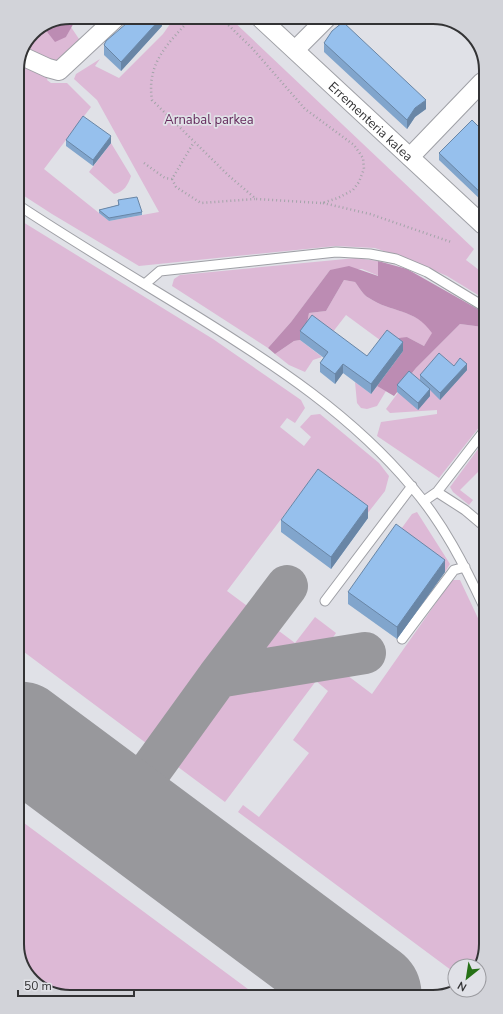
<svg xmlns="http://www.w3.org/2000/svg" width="503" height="1014" font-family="'Nunito Sans',sans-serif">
  <rect width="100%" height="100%" fill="#e0e1e7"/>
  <path fill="#ddb9d6" d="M175,17H229L474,249L466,260L483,273V298L447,276L410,260L375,248L336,246L139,266L52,214L18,192L17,66L20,60L49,73L47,80L51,83H67L91,107L44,169L109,221L159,212L97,100L74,79L76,74L100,59L95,66L119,78L163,34Z
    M71,27L81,42L59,64L24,51L33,32L44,28L48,33L66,37Z
    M111,143L131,176C128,185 124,192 114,194L89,172Z
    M18,219L213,339L301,400L305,408L295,423L287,418L280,427L304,446L311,437L300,427L311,415L320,414L379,463L389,476L385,491L367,514L315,474L227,591L254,611L154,749L20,649Z
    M356,258L378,261L379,276L362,269L330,270L291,322L268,348L172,286L174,279L180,275Z
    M344,280L355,282C359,287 363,295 369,298C391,313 415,308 433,333L424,346L407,337L394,345L384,343L346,315L329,337L305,334L309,313L326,311Z
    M460,324L483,327L484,421L439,478L377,436L381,422L437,414V410L390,413L386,409L416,368Z
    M300,340L322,357L313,360L305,372L289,365L275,354L294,341Z
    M355,382L371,394L377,386L386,391L377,406L367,409L361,408L357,403Z
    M484,441V464L478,472L460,490L473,500L469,505L453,492L450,487Z
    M417,512L450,564L445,572L396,536L412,514Z
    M452,580H460L485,633L486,945L479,967V966H455V973L238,812L243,805L259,817L309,753L293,740L328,691L316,681L225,802L166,758L224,681L331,663L372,694Z
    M315,617L336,633L323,652L233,667L267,622L295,643Z
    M20,820L256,995L66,997L38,986L21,964Z"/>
  <path fill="#bc8cb3" d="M70,17L76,19L66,37L55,42L44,28Z
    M378,261L407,269L483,312V327L460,324L416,368L394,396L377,386L403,351L394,345L399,338L407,337L424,346L432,333C415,308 391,313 369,298C363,295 359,287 355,282L344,280L326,311L309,313L305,334L300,340L294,341L275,354L268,348L291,322L330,270L349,266L378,276Z"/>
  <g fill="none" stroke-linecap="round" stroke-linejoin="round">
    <path stroke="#98989c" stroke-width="42" d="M218,677L365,653
      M122,810L218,677L287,586"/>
    <path stroke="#98989c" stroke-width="105" d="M20,734L369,994"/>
    <defs>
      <path id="service" d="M18,205C77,244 138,280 198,317C275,365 353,416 412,487C443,523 465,566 485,609
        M145,284L160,271L336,252L370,254L396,259L427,272L483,306
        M437,492L465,510L484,526
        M424,501L437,492L484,431
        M325,601L412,486
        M402,639L454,570L465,567"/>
      <g id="minor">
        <path id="s1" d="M259,17L483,225"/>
        <path d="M295,50L328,17"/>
        <path d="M22,56L48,68L59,71L117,17"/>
        <path d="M410,157L482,82"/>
      </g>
    </defs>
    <use href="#service" stroke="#9fa0a6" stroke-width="11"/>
    <use href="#minor" stroke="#9fa0a6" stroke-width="20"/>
    <path stroke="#a3a4a9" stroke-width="2.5" stroke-dasharray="1 3" stroke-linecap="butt" d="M192,17C169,43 146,62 152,100L228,175L256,199L322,203L338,198L353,190L359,182L364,169L363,158L354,145L305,109L252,48L220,17
      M144,163L165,178L172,179L194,142
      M172,179L176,187L201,203L255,199
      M323,203L370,214L451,242"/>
    <use href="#service" stroke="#fff" stroke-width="9"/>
    <use href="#minor" stroke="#fff" stroke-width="18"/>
  </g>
  <path fill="#81a5cc" d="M283,17H296L290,23Z
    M162,26L121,71L104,55V45Z
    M324,43L426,109L415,117L407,129L324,52Z
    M482,130L483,202L439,160V153Z
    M66,140L111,143L93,166L66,146Z
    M118,200L142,212V215L109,221L99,213V210L118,205Z
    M300,331L367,356L403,351L371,394L343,373L335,384L320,372V363L324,358L300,340Z
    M454,366L467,370L440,400L430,390V396L418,410L397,392V385L420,381V375Z
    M368,518L331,569L281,532V520Z
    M445,572L397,639L348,604V592Z"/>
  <path fill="#6986a6" d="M162,17V26L121,71V62Z
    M290,17H296L290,23Z
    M426,100V109L415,117L407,129V120L415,108Z
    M111,136V143L93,166V160Z
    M483,150V156L480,153Z
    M403,342V351L371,394V384Z
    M343,364V373L335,384V374Z
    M467,364V370L440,400V393Z
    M430,389V396L418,410V403Z
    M368,506V518L331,569V557Z
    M445,560V572L397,639V627Z"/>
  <path fill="#96c0ed" stroke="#6986a6" d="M134,17H162L121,62L104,45L106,41Z
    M343,22L426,100L415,108L407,120L324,43L332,31Z
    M83,116L111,136L93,160L66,140Z
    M472,120L482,130L483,150L480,153L483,155V195L439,153Z
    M137,197L142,212L109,218L99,210L119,205L118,200Z
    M312,315L367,356L387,330L403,342L371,384L343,364L335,374L320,363L328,352L300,331Z
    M439,353L454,366L460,358L467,364L440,393L420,375Z
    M409,371L430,389L418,403L397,385Z
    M318,469L368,506L331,557L281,520Z
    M396,524L445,560L397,627L348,592Z"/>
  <g text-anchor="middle" stroke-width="3.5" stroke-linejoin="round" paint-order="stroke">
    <g font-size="13" fill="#652b5d" stroke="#e0e1e7">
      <text x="209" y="124">Arnabal parkea</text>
    </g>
    <g font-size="13" fill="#333335" stroke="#e0e1e7">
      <text dy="5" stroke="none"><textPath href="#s1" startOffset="153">Errementeria kalea</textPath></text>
    </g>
  </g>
  <path d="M0 0H503V1014H0ZM70 24H433A46 46 0 0 1 479 70V944A46 46 0 0 1 433 990H70A46 46 0 0 1 24 944V70A46 46 0 0 1 70 24Z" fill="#d2d3d9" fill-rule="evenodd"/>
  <path fill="none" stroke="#333335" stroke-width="2" d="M70 24H433A46 46 0 0 1 479 70V944A46 46 0 0 1 433 990H70A46 46 0 0 1 24 944V70A46 46 0 0 1 70 24Z"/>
  <g transform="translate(467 978) rotate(210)"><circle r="19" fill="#e0e1e7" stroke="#9b9ba0"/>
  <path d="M0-3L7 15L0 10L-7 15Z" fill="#267116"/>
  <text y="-6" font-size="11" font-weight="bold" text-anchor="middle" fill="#333335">N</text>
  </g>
  <path d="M18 990v6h116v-6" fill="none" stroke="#333335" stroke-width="2"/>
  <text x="24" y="990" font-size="12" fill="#333335" stroke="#e0e1e7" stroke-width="3" paint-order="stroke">50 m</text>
</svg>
